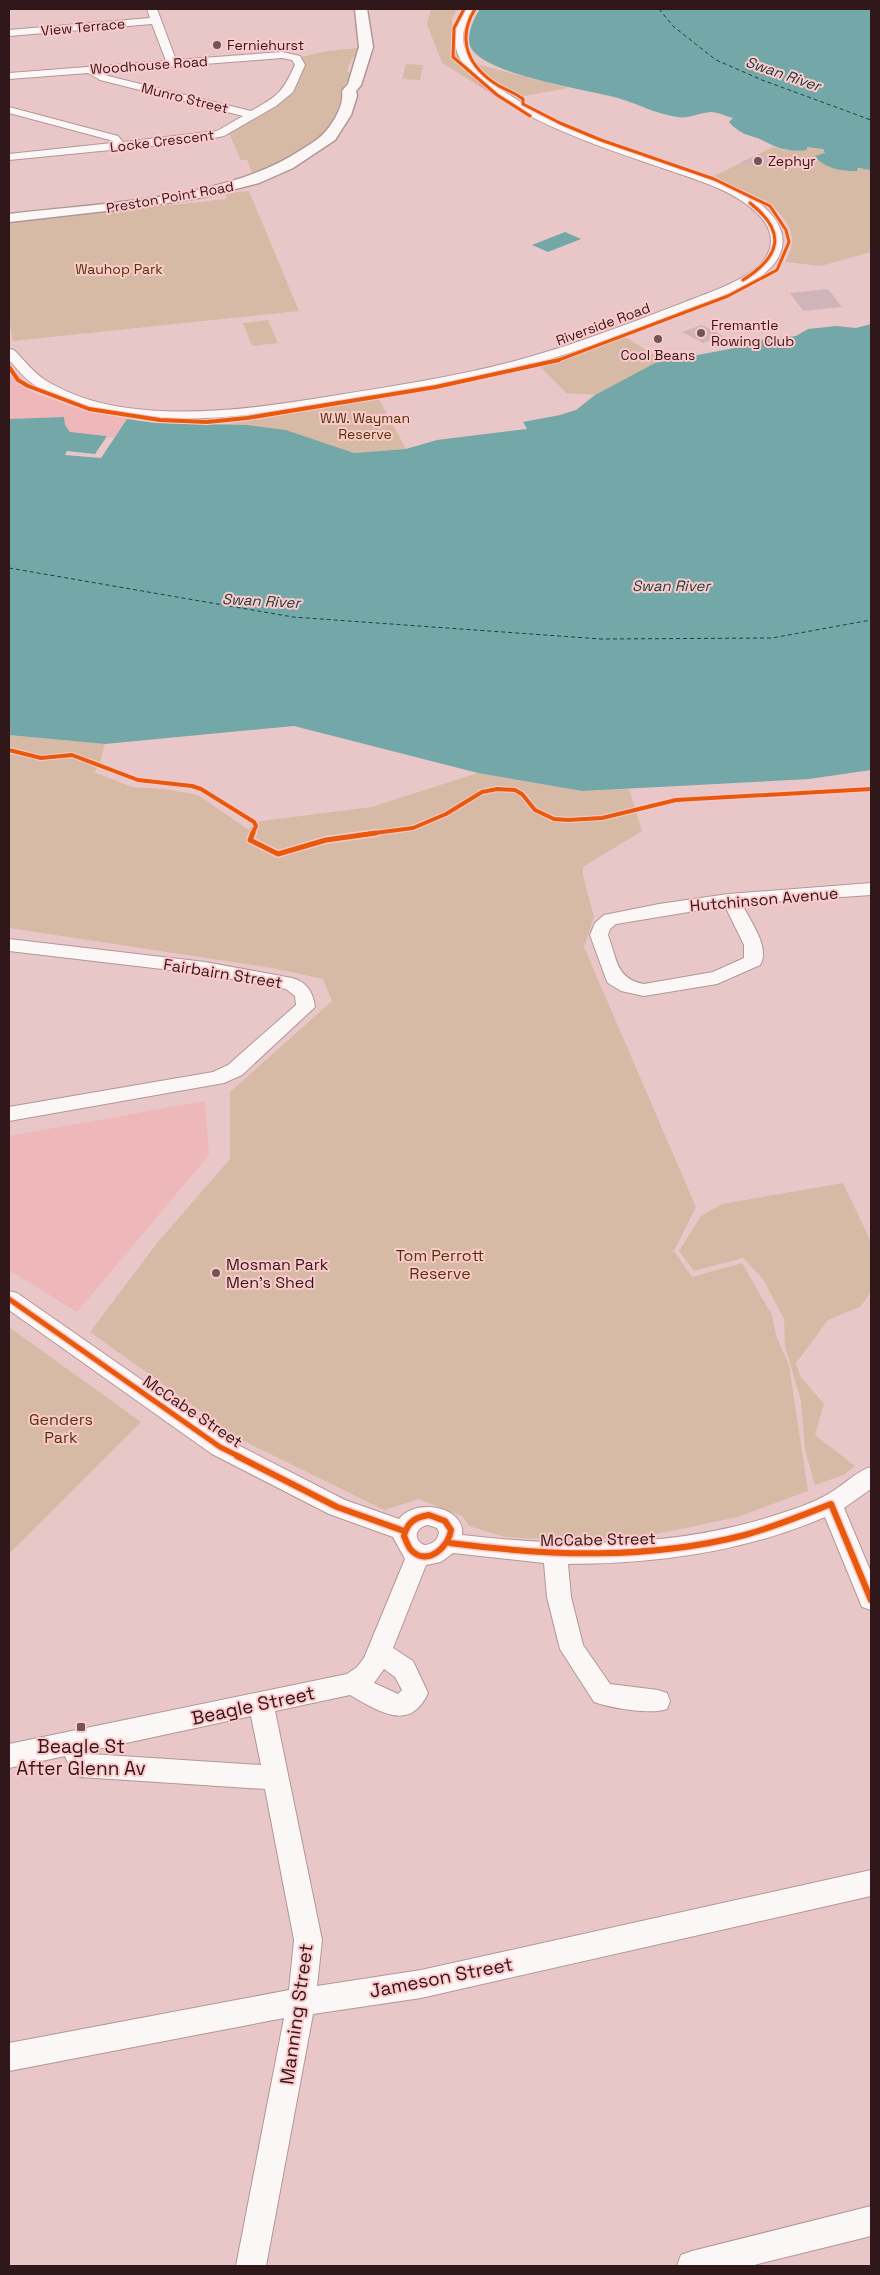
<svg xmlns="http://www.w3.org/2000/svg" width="880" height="2275" font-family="'Space Grotesk',sans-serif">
  <rect width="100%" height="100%" fill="#e9c7c8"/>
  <path fill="#eeb7ba" d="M9,372L17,383L36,394L91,413L127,418L101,458L70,432L65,425L64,417L9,419Z
    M205,1101L209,1155L77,1312L9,1270V1136Z"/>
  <path fill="#d7baa6" d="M431,9H457L452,19L453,52L469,62L568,88L502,100L442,63L427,24Z
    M358,48L356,56L352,58L347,71L350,73C349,79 344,84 342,90C340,103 339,115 331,127C319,146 275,165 255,174L252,173L247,160H241L229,133L281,103L292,91L301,57L327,51Z
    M406,64L423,65L420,80L402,79Z
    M773,147C777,148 781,149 785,150C798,151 815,141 826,153L822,155L828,167L848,171L865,168L871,170V252L821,266L785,262C787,258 790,253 791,248C800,208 739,189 712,177Z
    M249,191L299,311L13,341L9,320V222L227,199L225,193Z
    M268,320L278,343L252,346L243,323Z
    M622,335L664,361L655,363L595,395L566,393L537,363Z
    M379,399L406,449L354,453L286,430L223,425Z
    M9,735L105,744L99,766L94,772L132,787L164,789L198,795L249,830L254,822L371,807L478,773L582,791L629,789L642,831L583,867V875L594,917L584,947L696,1207L674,1251L692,1277L742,1263L772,1315L776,1335L789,1365L808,1491L738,1517L647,1536L577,1541L505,1537L469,1526L462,1516L419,1499L384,1510L238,1438L90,1332L157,1243L230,1159V1092L332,1001L323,979L272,968L9,928Z
    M843,1183L871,1242V1292L860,1307L828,1320L796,1363L800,1376L824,1404L815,1435L855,1466L844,1475L815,1485L805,1450L801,1401L785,1346L784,1319L763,1279L743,1258L694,1271L679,1251L701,1216L722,1204Z
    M9,1327L141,1422L9,1554Z"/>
  <path fill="#74a7a7" d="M480,9H871V170L858,168L857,171C841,171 825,169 815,156L825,153L823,149L807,147V150C791,152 779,149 766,142C749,133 744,138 729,122L733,118C726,116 717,112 711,112C698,113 689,119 677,117C656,114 638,104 618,98C589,90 486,75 471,48C465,37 474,18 480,9Z
    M565,232L581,239L548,252L532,245Z
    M871,324V770L809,779L582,791L478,773L294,726L105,744L9,735V419L64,417L65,425L70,432L115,437L127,419L155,423L246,425L286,430L354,453L406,449L437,440L527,429L523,422L560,415L576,410L595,395L655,363L740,347L759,340L796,336L808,329L836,326L856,328Z"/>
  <path fill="#e9c7c8" d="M107,436L115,437L101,458L65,455L67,451L95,454Z"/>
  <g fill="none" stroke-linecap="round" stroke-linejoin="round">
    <path stroke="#194242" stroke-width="1" stroke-dasharray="4 3" stroke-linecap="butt" d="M659,9L674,27L716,60L762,80L871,120
      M9,568L293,617L601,639L772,638L871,620"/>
  </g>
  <path fill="#cfb4b9" d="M759,154L775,160L757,168L741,162Z
    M828,289L842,307L803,311L790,293Z
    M702,325L723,336L703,343L682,332Z"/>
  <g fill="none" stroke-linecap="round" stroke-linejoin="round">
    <defs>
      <path id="minor" d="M147,9H157L176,60L282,52L300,56L305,65L293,92L276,106L224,136L192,142L9,160V154L112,143L110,140L9,113V107L118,136L123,142L217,131L243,116L100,80L88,73L9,79V73L166,61L152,24L9,36V30L150,18ZM282,58L292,60L295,65C282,93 278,96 251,111L108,76L101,72Z
        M463,9H473C467,20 461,32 464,45C478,103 632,151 684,169C700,174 717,178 732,186C754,197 791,221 781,251C771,283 716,298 687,309C634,330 581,351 526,366C467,382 406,391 346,401C273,413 200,424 126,416C95,412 63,402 36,386C26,380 17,369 9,360V349L14,350C24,360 34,373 45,380C68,394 95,403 121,407C190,418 264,407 332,396C393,386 455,377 515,361C571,346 625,325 680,304C704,294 760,278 769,251C780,222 742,199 720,189C666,163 404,105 463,9Z
        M871,883V895L742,904C750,921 771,948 760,965L717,984L644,996L621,991L608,983L606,979L590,935L595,923L604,915L659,904L728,894ZM725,906L744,945V958L713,972L644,984C616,979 617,959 608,935L610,929L616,924Z
        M9,939L205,962L292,978C307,982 313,992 315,1007L242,1075L224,1083L9,1121V1107L213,1072L228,1065L296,1005L295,996L286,989L205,974L9,951Z
        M9,1291L17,1293L228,1440L345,1500L399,1519C416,1497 466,1507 462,1535C572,1548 682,1548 788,1511C804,1506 819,1500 833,1491C846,1483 857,1471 871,1467V1489L844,1508L871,1572V1610L862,1607L825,1517C744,1552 656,1564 568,1564L571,1597L583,1645L610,1684L658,1690L667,1693L670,1701L667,1709C651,1715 611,1708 594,1702L560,1649L547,1597L544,1563L453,1553L441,1562L426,1565L393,1648L413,1661L428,1693C410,1733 378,1711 350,1695L275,1711L322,1940L317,1986L421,1970L871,1870V1896L421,1998L313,2014L266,2266H236L284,2018L9,2071V2043L289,1990L294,1940L265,1789L81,1777L72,1773L65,1756L9,1768V1744L347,1674L357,1667L364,1658L405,1559L393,1537L329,1514L212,1454L9,1310ZM428,1525L437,1528L439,1532C438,1540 432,1545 424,1545C412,1539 416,1527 428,1525ZM384,1669L395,1677L402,1690L398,1694L374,1683ZM251,1716L261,1765L90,1754L89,1751Z
        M871,2206V2236L750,2266H677L681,2255L692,2251Z"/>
      <path id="major" d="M355,9H367L373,47L361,85L356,91L357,96L351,115L335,140L293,168L259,183L204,197L141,207L9,222V214C99,203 224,201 301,150C314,142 324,136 332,123C338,114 344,101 342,91L348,84L359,47Z"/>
    </defs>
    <use href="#minor" stroke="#b09798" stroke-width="2"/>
    <use href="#major" stroke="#b09798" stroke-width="3"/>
    <use href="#minor" fill="#fcf7f7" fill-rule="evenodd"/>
    <use href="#major" fill="#fcf7f7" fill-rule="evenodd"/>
    <defs>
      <path id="cycleway-far3" d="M464,9L454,28L453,57L497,95L530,116
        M475,9C456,40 468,67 499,86C506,90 513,92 520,97L523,99V104L560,123L601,140L714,179L770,206L786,230L789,242L777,270L728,296L556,361
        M743,280C781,256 787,232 750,203"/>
      <path id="cycleway-far2" d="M9,367L18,380L28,386L89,409L160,420L207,422L247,418L436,387L559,360
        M9,750L41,758L72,755L138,780L192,786L201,789L254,822L256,826L252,834
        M367,834L413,828L446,814L482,792L497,789L515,790L522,794L535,810L554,819L568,820L602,818L676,800L871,789"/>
      <path id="cycleway-far1" d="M253,833L250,840L278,854L326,840L376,833
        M9,1299L220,1447L240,1457"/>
      <path id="cycleway" d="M237,1456L337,1507L404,1531
        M429,1515L445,1521L451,1530C449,1547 427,1567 411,1550C408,1547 406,1540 404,1536C407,1522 416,1517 429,1515Z
        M450,1543C549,1556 648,1560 745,1535C774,1527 803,1515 831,1504L871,1600"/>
    </defs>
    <use href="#cycleway-far3" stroke="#fdc9cb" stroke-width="5"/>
    <use href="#cycleway-far2" stroke="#fdc9cb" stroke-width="6"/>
    <use href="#cycleway-far1" stroke="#fdc9cb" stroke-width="8"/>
    <use href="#cycleway" stroke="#fdc9cb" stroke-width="9"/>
    <use href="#cycleway-far3" stroke="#e8590c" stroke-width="3"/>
    <use href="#cycleway-far2" stroke="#e8590c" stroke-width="4"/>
    <use href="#cycleway-far1" stroke="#e8590c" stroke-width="5"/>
    <use href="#cycleway" stroke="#e8590c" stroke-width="6"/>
  </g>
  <g fill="#715557" stroke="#fdc9cb" stroke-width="2">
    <circle cx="217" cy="45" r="5"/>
    <circle cx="758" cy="161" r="5"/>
    <circle cx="701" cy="333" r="5"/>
    <circle cx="658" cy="339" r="5"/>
    <circle cx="216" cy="1273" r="5"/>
    <rect x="76" y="1722" width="10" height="10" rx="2.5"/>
  </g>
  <g text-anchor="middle" stroke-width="4" stroke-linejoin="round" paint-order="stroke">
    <g font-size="14" fill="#30181a" stroke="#fdc9cb">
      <text transform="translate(83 27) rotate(-5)" y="5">View Terrace</text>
      <text transform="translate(149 65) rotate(-4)" y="5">Woodhouse Road</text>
      <text transform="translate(185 98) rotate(14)" y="5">Munro Street</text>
      <text transform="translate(162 141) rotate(-7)" y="5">Locke Crescent</text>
      <text transform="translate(170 197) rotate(-10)" y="5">Preston Point Road</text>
      <text transform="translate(603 324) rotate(-20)" y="5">Riverside Road</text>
    </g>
    <g font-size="14" fill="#30181a" stroke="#fdc9cb" text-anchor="start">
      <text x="227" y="50">Ferniehurst</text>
      <text x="768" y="166">Zephyr</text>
      <text x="711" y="330">Fremantle<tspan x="711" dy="16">Rowing Club</tspan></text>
      <text x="658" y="360" text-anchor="middle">Cool Beans</text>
    </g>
    <g font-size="14" fill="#50360a" stroke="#fdc9cb">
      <text x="119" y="274">Wauhop Park</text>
      <text x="365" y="423">W.W. Wayman<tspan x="365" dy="16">Reserve</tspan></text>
    </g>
    <g font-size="15" font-style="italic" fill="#194242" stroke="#fdc9cb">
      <text transform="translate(783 74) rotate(19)" y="5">Swan River</text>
      <text x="671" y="591">Swan River</text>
      <text transform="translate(261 601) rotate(3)" y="5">Swan River</text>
    </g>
    <g font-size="16" fill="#30181a" stroke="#fdc9cb">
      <text transform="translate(764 899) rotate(-5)" y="6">Hutchinson Avenue</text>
      <text transform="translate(223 973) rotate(9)" y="6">Fairbairn Street</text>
      <text transform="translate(193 1411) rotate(34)" y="6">McCabe Street</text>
      <text transform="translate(598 1539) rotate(-1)" y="6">McCabe Street</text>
    </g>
    <g font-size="16" fill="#50360a" stroke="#fdc9cb">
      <text x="440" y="1261">Tom Perrott<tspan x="440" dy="18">Reserve</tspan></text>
      <text x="61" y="1425">Genders<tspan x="61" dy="18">Park</tspan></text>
    </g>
    <g font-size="16" fill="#30181a" stroke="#fdc9cb" text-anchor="start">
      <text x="226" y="1270">Mosman Park<tspan x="226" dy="18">Men's Shed</tspan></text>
    </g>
    <g font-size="19" fill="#30181a" stroke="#fdc9cb">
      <text transform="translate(253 1705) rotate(-12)" y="7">Beagle Street</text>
      <text transform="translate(441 1977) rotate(-11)" y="7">Jameson Street</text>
      <text transform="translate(296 2014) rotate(-82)" y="7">Manning Street</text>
    </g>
    <g font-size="19" fill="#30181a" stroke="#fdc9cb">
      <text x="81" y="1753">Beagle St<tspan x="81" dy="22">After Glenn Av</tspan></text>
    </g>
  </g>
  <rect width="880" height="2275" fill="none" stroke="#30181a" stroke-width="20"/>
</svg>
